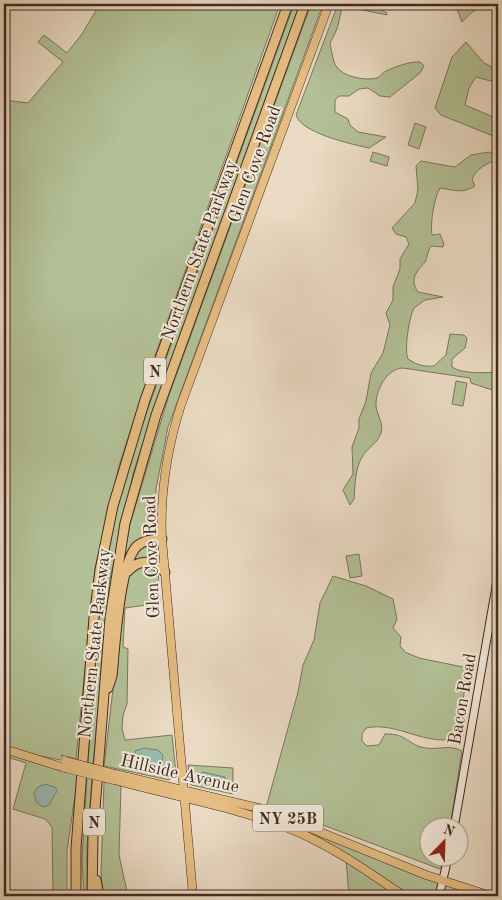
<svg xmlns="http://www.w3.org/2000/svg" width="502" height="900" font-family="'Old Standard TT',serif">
  <rect width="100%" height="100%" fill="#eadac3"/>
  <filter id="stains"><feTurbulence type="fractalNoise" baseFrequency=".004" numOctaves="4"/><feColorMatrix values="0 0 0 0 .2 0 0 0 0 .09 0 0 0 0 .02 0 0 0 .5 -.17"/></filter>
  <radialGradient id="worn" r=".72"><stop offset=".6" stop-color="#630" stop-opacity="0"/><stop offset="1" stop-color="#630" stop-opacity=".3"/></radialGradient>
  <path fill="#b3c096" stroke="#7b765c" d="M100,4H280L150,370L119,466L95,569L76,759L61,755L66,761L4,749V100L28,103L63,62L38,42L44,35L67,53L82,34Z
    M294,4H300L157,399L133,474L110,579L93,764L88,762L99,611L105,571L116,512L137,439Z
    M311,4H323L168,427L156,489L155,532L153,536L144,538L125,567L122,566L130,524L169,395Z
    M338,4H343L337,29L330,43C331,49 333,61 336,66C342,77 366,81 377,78C381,76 382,73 386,71C394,67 411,61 420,62L424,66L420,73L390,97L380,96L368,88L359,89L349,96H339L335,100V112L348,119L350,125L358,132L386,137L369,148C351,144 301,133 296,115Z
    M355,4H369L387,13V15L358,9Z
    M459,4H498V12C480,5 475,8 462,22L457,9Z
    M466,42L484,63L498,70V83L476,77L469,88L465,105L498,119V138L441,115L435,108L452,57Z
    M415,123L426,127L419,149L408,145Z
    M373,152L389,157L387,166L370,161Z
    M489,152L496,155L498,160C488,162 476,169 472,179L475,186C462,194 454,190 440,188C434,198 430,224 432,235L440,234L444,244L443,247L431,246C427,251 428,257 425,262C417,271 409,279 418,292L443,297L425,300L414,308C409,317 404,351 408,359C417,365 424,367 434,366L446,355L450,334L464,335L467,338L465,348L452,359V367C461,374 486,373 498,372V392L471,383L470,378L403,368C387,368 375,391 376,406C377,415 384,424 381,433C378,443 367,448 362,457C355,468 355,487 354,499L350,505L343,490L353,474L352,447L359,428V419L366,401L371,373L383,353L390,325L386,313L393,300V287L400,269V259L409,244L406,237L396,234L392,228L415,203L418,189L416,166L421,161L455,167L471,155Z
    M456,381L467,383L463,406L452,404Z
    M156,542L157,561H135L132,558L140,546Z
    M359,554L362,576L350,578L346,556Z
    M145,564L158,570L160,603L125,608L123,647L128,649L127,704L123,715L122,729L125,740L172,735L176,773L169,780L104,766L122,612L129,574Z
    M333,576L366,586L393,599L397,619L393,628L401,637L400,646L405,652L419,658L468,668L457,738C425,747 397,721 366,728L362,734V741L367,746L379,745L385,734C407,733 409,746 426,748C440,750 449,744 462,751L450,827L430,828V858H445L440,869L267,804L298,692L303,665L314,640L320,603Z
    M4,753L78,775L67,851V896H53L52,827L45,819L13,809L26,763L4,756Z
    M188,765L233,768V794L191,785L189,780Z
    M87,777L92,778L87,846V896H84L82,860Z
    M104,782L121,785L119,855L128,896H103L101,873Z
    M246,803L491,896H349L346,858L324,845L244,813Z"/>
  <path fill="#98bbaf" stroke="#768177" d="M144,748L158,750L163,755L162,764L152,766L135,758V751Z
    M202,772L225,777V783C216,787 207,781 200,775Z
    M45,784L55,787L57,791L49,805L43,807L36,802L34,793L38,787Z"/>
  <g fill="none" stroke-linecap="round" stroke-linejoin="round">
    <defs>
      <path id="secondary" d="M454,828L498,575
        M439,896L448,858"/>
      <path id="primary" d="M4,749L65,768
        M115,774L263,809L426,875L491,896
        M114,780C176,797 241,808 300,833C338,850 371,874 404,896
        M193,896L162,539C160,493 167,449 181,405L329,4"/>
      <path id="highway" d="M127,572C140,558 151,560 165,572
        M108,688L112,676C115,649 119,564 137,546C144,540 153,539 162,539
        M96,880L99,896
        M76,896V848L94,618L100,570L113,506L145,400L288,4
        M92,896L93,834L110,618L125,523L156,415L305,4"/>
    </defs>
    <use href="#secondary" stroke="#432b22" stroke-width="9"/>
    <use href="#primary" stroke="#432b22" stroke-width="9"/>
    <use href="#highway" stroke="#432b22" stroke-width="11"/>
    <use href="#secondary" stroke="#f1e7d8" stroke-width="7"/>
    <use href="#primary" stroke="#e5bd82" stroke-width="8"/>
    <use href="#highway" stroke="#e5bd82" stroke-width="9"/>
    <defs>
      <path id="primary-bridge" d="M66,761L115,774
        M65,768L114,780"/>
    </defs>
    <use href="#primary-bridge" stroke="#432b22" stroke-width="9" stroke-linecap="butt"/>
    <use href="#primary-bridge" stroke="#e5bd82" stroke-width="8"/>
  </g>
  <g text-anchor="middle" stroke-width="4" stroke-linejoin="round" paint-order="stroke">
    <g fill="#f1e7d8" stroke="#776359" stroke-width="1">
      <rect x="144" y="357.5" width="22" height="27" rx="4"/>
      <rect x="253" y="804.5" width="70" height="27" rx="4"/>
      <rect x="83" y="808.5" width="22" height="27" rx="4"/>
    </g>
    <g font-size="16" font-weight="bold" fill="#432b22">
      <text x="155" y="377">N</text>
      <text x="288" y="824">NY 25B</text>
      <text x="94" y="828">N</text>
    </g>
    <g font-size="18" fill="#432b22" stroke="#f1e7d8">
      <text transform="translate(254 164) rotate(-70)" y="6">Glen Cove Road</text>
      <text transform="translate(199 250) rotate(-70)" y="6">Northern State Parkway</text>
      <text transform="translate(151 557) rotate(-92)" y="6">Glen Cove Road</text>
      <text transform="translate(94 643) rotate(-84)" y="6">Northern State Parkway</text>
      <text transform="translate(462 699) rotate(-80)" y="6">Bacon Road</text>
      <text transform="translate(180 773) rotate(13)" y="6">Hillside Avenue</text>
    </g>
  </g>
  <rect width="502" height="900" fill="none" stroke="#eadac3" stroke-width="20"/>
  <rect x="5" y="5" width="492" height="890" fill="none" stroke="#432b22" stroke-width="2.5"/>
  <rect x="10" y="10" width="482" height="880" fill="none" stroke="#432b22"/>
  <g transform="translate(444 842) rotate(23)"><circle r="24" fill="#f1e7d8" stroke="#ab9c8f"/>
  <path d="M0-4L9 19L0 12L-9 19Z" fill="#8f2418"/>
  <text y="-8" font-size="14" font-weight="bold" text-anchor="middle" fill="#432b22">N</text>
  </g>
  <rect width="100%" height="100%" filter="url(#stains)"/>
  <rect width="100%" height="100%" fill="url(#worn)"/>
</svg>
